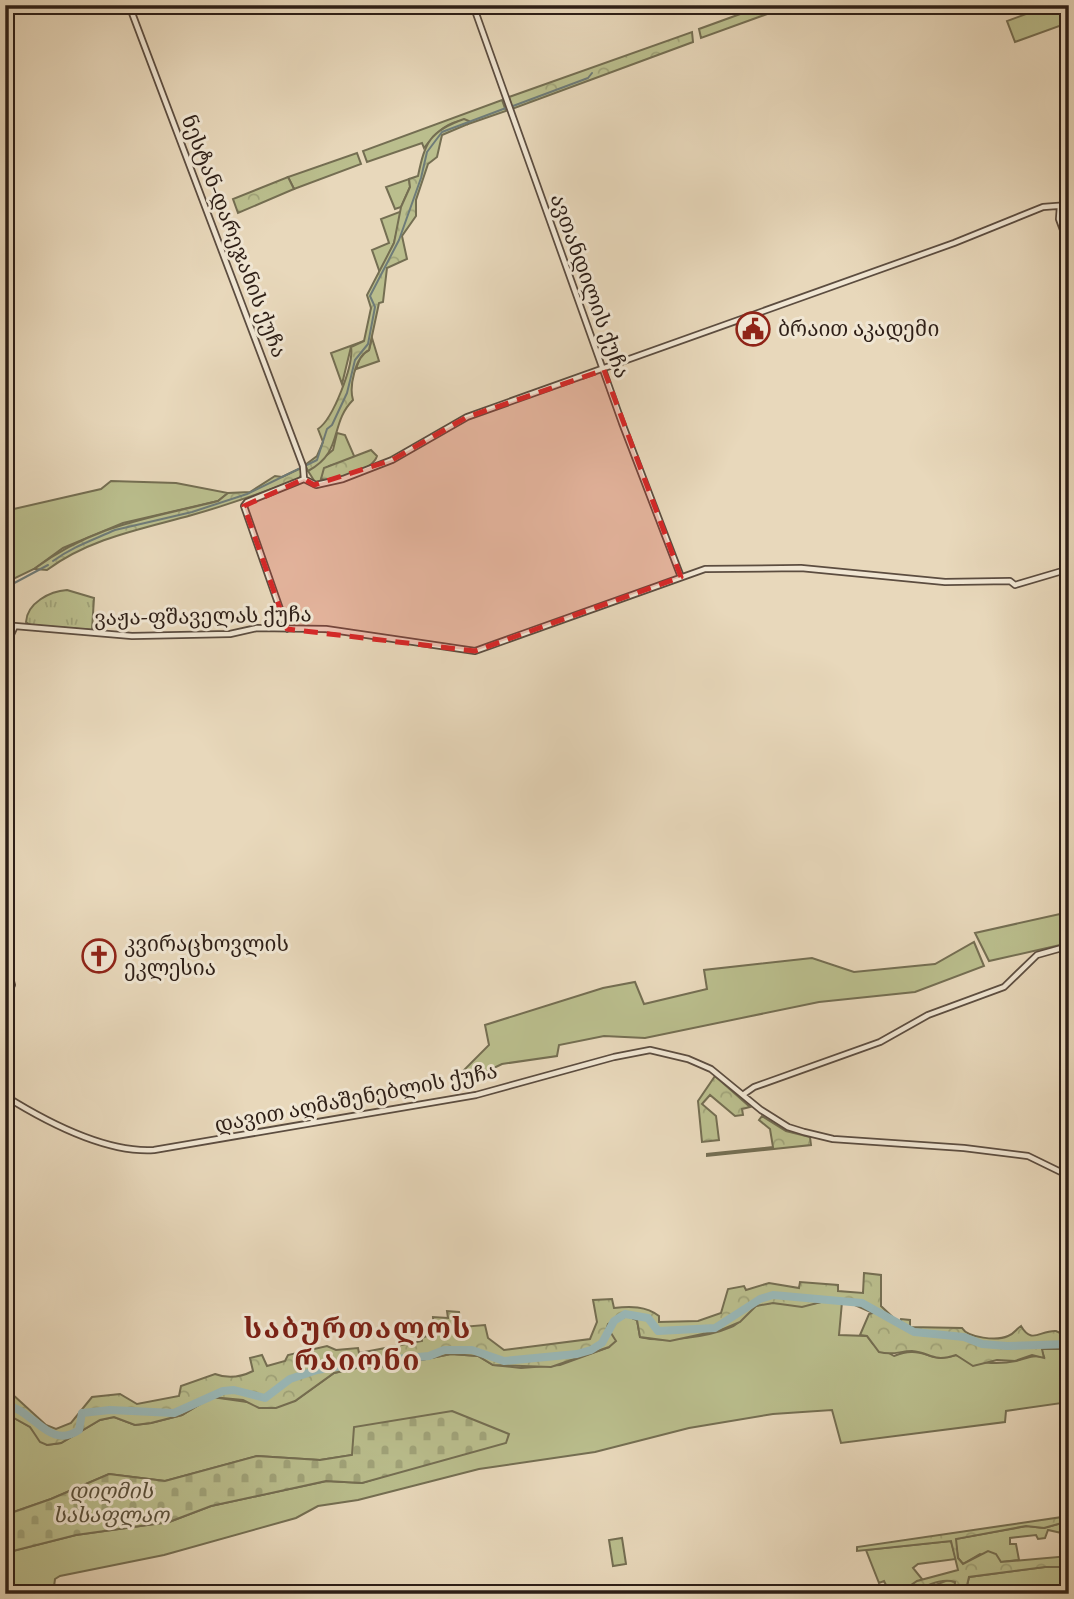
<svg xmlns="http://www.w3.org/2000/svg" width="1074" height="1599" font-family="'Gentium Book Plus','Noto Serif Georgian',serif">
  <defs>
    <pattern id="forest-crowns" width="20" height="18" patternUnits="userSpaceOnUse" patternTransform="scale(1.75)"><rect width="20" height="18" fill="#babe8d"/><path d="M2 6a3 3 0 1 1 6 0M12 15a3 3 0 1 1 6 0" fill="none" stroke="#a0a379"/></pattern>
    <pattern id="cemetery-stones" width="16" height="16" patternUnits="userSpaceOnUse" patternTransform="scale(1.75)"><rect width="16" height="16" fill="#babe8d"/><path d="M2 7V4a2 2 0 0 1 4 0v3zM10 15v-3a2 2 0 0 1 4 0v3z" fill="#a0a379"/></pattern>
    <pattern id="park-tufts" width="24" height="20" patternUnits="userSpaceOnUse" patternTransform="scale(1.75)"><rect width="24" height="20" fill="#babe8d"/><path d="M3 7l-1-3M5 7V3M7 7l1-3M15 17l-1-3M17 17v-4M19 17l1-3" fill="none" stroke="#a0a379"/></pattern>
  </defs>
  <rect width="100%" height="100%" fill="#e8d8bb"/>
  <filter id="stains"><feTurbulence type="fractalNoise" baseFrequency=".00286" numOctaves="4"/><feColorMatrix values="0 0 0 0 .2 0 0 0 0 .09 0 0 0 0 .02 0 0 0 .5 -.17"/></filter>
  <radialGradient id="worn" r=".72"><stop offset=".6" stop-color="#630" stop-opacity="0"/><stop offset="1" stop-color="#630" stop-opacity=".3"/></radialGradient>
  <path fill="#babe8d" stroke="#746e52" stroke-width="2" d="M765,5H792L701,38L699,29Z
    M1026,5H1058L1065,24L1015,42L1007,21L1029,13Z
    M502,100L506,111L468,124V121C450,118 435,134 424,148L422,143L367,162L363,151Z
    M357,153L361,164L294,189L288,177Z
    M409,179L410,187L401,207L395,209L386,187Z
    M402,211L394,243L380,273L372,250L389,243L381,219Z
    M372,338L379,361L356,369L361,355L369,350Z
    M364,341L351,347L342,384L331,353Z
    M337,433L345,435L355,458L329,466L321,479L324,481L315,482L308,471L333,450Z
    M111,481L176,483L228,493L218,501L123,523L63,548L34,569L5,583V511L101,489Z
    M1069,912V943L989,961L975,933Z
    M974,942L984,966L915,992L819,1002L645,1038L604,1036L559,1045L557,1056L502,1064L477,1076L461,1073L489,1045L485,1025L603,988L635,982L644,1004L707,989L704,970L812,958L854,972L935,964Z
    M821,1302H842L839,1335L867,1336L873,1344L894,1356C899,1354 906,1352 911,1352C928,1351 932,1363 956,1355C974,1363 997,1365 1016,1361C1028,1358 1032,1355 1044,1357L1041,1349H1069V1402L1006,1411L1005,1422L841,1443L832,1410L773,1414L689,1428L595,1452L479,1469L358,1500L318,1506L296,1518L164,1555L60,1576L55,1579L53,1594H5V1553L76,1535L169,1522L211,1506L327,1481L362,1483L410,1468L352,1455L320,1460L257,1456L165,1481L109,1474L51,1499L5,1515V1444L11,1434L5,1426V1413L30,1427L47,1445L61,1443L100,1420L114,1417L135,1425L151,1423L182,1415L212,1397L254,1403L295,1401L334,1373L361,1367L391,1366L451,1354L478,1356L493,1365L521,1368L560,1365L609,1347L605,1331L608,1324L627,1316L637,1320L640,1337C663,1343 708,1337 731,1327C742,1323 746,1311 756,1306C777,1298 796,1309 821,1302Z
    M1069,1521L1066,1534L1048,1530L1045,1538L1038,1539L1036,1535L1010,1538V1544H1016L1019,1560L1001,1562L980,1554L963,1564L958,1558L955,1539L1027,1526L1044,1528Z
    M622,1538L626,1564L613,1566L609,1540Z
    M951,1541L956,1559L918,1564L913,1568L922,1579L898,1594L890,1593L884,1581L879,1583L866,1550Z
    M1045,1567H1069V1593L965,1594L969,1577Z
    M948,1580L955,1582L954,1594H913Z"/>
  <path fill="url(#forest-crowns)" stroke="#746e52" stroke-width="2" d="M692,32L693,42L512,109L509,97Z
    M464,119L469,121L468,124L442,135L437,157L428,164L416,200V216L402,236L407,259L387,268L383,302L379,303L369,350C355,357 349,387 353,400C329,424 344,452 308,471L305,465L317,456L323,442L318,429C333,419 354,365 351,347L364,341L371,308L367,295L394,243L401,207L410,187L409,179L418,176C425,142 430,131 464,119Z
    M288,177L294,189L238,213L233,199Z
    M371,450L377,456C373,470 335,482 321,479L324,468Z
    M301,468L302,473L299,479C264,492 228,505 192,515C142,529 90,538 47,570L34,569C95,524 148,519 218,501L228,493L250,492L275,476L282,477Z
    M715,1076L750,1107L742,1109L743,1115L735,1116L710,1095L702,1104L716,1116L719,1140L702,1142L698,1101Z
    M762,1116L786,1131L810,1137L811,1145L707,1156V1154L773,1147L770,1129L759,1120Z
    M864,1273L881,1275V1306L900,1324L901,1319L910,1320V1327L962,1328C968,1338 997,1341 1008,1336C1014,1334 1016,1329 1021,1326C1032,1345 1040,1330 1056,1331L1069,1337V1349H1042L1044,1358L1032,1355L1015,1361L997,1360L973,1366L956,1355C932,1363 930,1352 912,1351C899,1351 894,1356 879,1352L867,1336L860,1335L869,1314L873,1313L848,1302H821L802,1307L773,1303L756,1306L740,1322L721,1330L670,1341L640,1337L637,1320L627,1316L608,1324L606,1331L611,1333L616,1341L609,1347L551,1367L493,1365L478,1356L451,1354L391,1366L361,1367L334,1373L295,1401L276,1408H259L243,1400L212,1397L182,1415L151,1423L135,1425L114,1417L100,1420L61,1443L47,1445L40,1442L30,1427L5,1413V1393H11L46,1425L56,1429L71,1423L92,1397L120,1394L137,1404L179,1396L181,1386L215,1374C228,1379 241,1377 253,1371L250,1358L262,1355L267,1366L285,1361L288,1355L327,1346L336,1350L358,1348L359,1353L422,1341V1338L434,1333L433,1317L448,1318L447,1311L459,1312L462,1327L485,1325L488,1338L504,1350L590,1339L597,1322L593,1300L612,1299L614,1308C630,1306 646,1306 659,1316V1322L698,1321L721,1313L728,1289L744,1286L746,1290L769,1283L799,1288L800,1282L838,1285V1291L863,1293Z
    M1069,1516V1521L1044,1528L1026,1526L956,1539L958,1558L963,1564L988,1551L996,1554L1001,1562L1069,1556V1567H1045L969,1577L965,1594H954L955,1582C936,1576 917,1594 898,1594L917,1581L958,1570L951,1541L857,1551V1547Z"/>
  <path fill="url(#cemetery-stones)" stroke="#746e52" stroke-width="2" d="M452,1411L509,1434L506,1443L362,1483L326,1481L211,1506L169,1522L76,1535L5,1553V1515L51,1499L109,1474L165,1481L257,1456L320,1460L352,1455L354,1427Z"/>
  <path fill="url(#park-tufts)" stroke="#746e52" stroke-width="2" d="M67,590L94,598L92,630L30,625L26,622C27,603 50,591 67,590Z"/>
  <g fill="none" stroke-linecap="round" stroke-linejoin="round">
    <path stroke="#6e7b78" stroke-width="2" d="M513,106L588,78L592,73
      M53,561C72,547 93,540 115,530L192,512L247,494L317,460L327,429L332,425L347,393L355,360L368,344L375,307L370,296L399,240L421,178L427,152L442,132L506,108
      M5,588L48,565"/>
    <path stroke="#99b8b8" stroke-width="8" d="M5,1404C36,1412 49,1450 79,1430L82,1413L110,1410L174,1413L223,1391L234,1390L265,1398L290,1379L317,1370L365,1362L429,1356L444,1350H472L504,1361L577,1354L591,1350L602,1343L614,1321L625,1314L648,1318L658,1331L715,1328L760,1299L773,1295L862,1303L914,1332L964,1337L982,1344L1007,1346L1069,1344"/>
    <defs>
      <path id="tertiary" d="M129,5L303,466L304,479
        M473,5L622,423L681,577
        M1060,206L1059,219L1069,246
        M304,479L316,485L343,479L392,460L467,417L954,243L1043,207L1069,205
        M287,629L244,506L247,502L304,479
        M5,647L15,626L132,636L230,634L257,628L326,629L475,651L705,569L801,568L945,582L1010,581L1015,585L1069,569
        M5,960L12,985L5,993
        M744,1094L754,1087L880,1042L928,1015L1004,987L1037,955L1069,946
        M5,1096C45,1121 106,1153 154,1150L476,1095L614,1057L650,1050L688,1059L711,1069L761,1110L788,1127L804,1132L833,1139L964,1148L1028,1156L1069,1176"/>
    </defs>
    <use href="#tertiary" stroke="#5c4d40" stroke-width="8"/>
    <use href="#tertiary" stroke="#f0e6d3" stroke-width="4.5"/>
  </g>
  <path fill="#d62828" fill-opacity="0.2" stroke="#d62828" stroke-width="5" stroke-dasharray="14 9" stroke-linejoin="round" d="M604,370L681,577L475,651L287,629L244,506L304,479L314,485L392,460L467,417Z"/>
  <defs>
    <symbol id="civic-ring" viewBox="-11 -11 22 22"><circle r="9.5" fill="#f0e6d3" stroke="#8f2418" stroke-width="1.5"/><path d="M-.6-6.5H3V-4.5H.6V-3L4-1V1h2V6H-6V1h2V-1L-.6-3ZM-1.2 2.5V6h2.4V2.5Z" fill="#8f2418"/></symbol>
    <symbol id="church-ring" viewBox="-11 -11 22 22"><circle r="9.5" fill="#f0e6d3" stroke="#8f2418" stroke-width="1.5"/><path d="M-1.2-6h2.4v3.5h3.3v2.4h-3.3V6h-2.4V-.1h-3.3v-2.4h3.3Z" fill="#8f2418"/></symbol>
  </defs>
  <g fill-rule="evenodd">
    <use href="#civic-ring" x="734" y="310" width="38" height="38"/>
    <use href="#church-ring" x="80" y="937" width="38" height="38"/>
  </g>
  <g text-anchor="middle" stroke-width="6" stroke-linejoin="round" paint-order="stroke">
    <g font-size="21" fill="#2e1f17" stroke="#f0e6d3">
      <text transform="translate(234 236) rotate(69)" y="7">ნესტან-დარეჯანის ქუჩა</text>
      <text transform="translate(590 286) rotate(70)" y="7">ავთანდილის ქუჩა</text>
      <text transform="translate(203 616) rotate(-1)" y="7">ვაჟა-ფშაველას ქუჩა</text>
      <text transform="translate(356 1098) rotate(-11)" y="7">დავით აღმაშენებლის ქუჩა</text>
    </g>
    <g font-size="21" fill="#2e1f17" stroke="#f0e6d3" text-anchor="start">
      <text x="778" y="336">ბრაით აკადემი</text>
      <text x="124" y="951">კვირაცხოვლის<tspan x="124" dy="24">ეკლესია</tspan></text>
    </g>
    <g font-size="21" font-style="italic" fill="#584f3a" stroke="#f0e6d3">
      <text x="111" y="1498">დიღმის<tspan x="111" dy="24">სასაფლაო</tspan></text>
    </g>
    <g font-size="28" font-weight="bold" letter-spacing="2" fill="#7a1f14" stroke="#f0e6d3">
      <text x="358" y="1338">საბურთალოს<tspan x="358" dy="32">რაიონი</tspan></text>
    </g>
  </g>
  <rect width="1074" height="1599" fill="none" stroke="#e8d8bb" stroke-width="28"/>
  <rect x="7" y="7" width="1060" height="1585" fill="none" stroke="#2e1f17" stroke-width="3.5"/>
  <rect x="14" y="14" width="1046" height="1571" fill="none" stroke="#2e1f17" stroke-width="2"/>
  <rect width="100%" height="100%" filter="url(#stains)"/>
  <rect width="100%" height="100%" fill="url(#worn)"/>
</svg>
